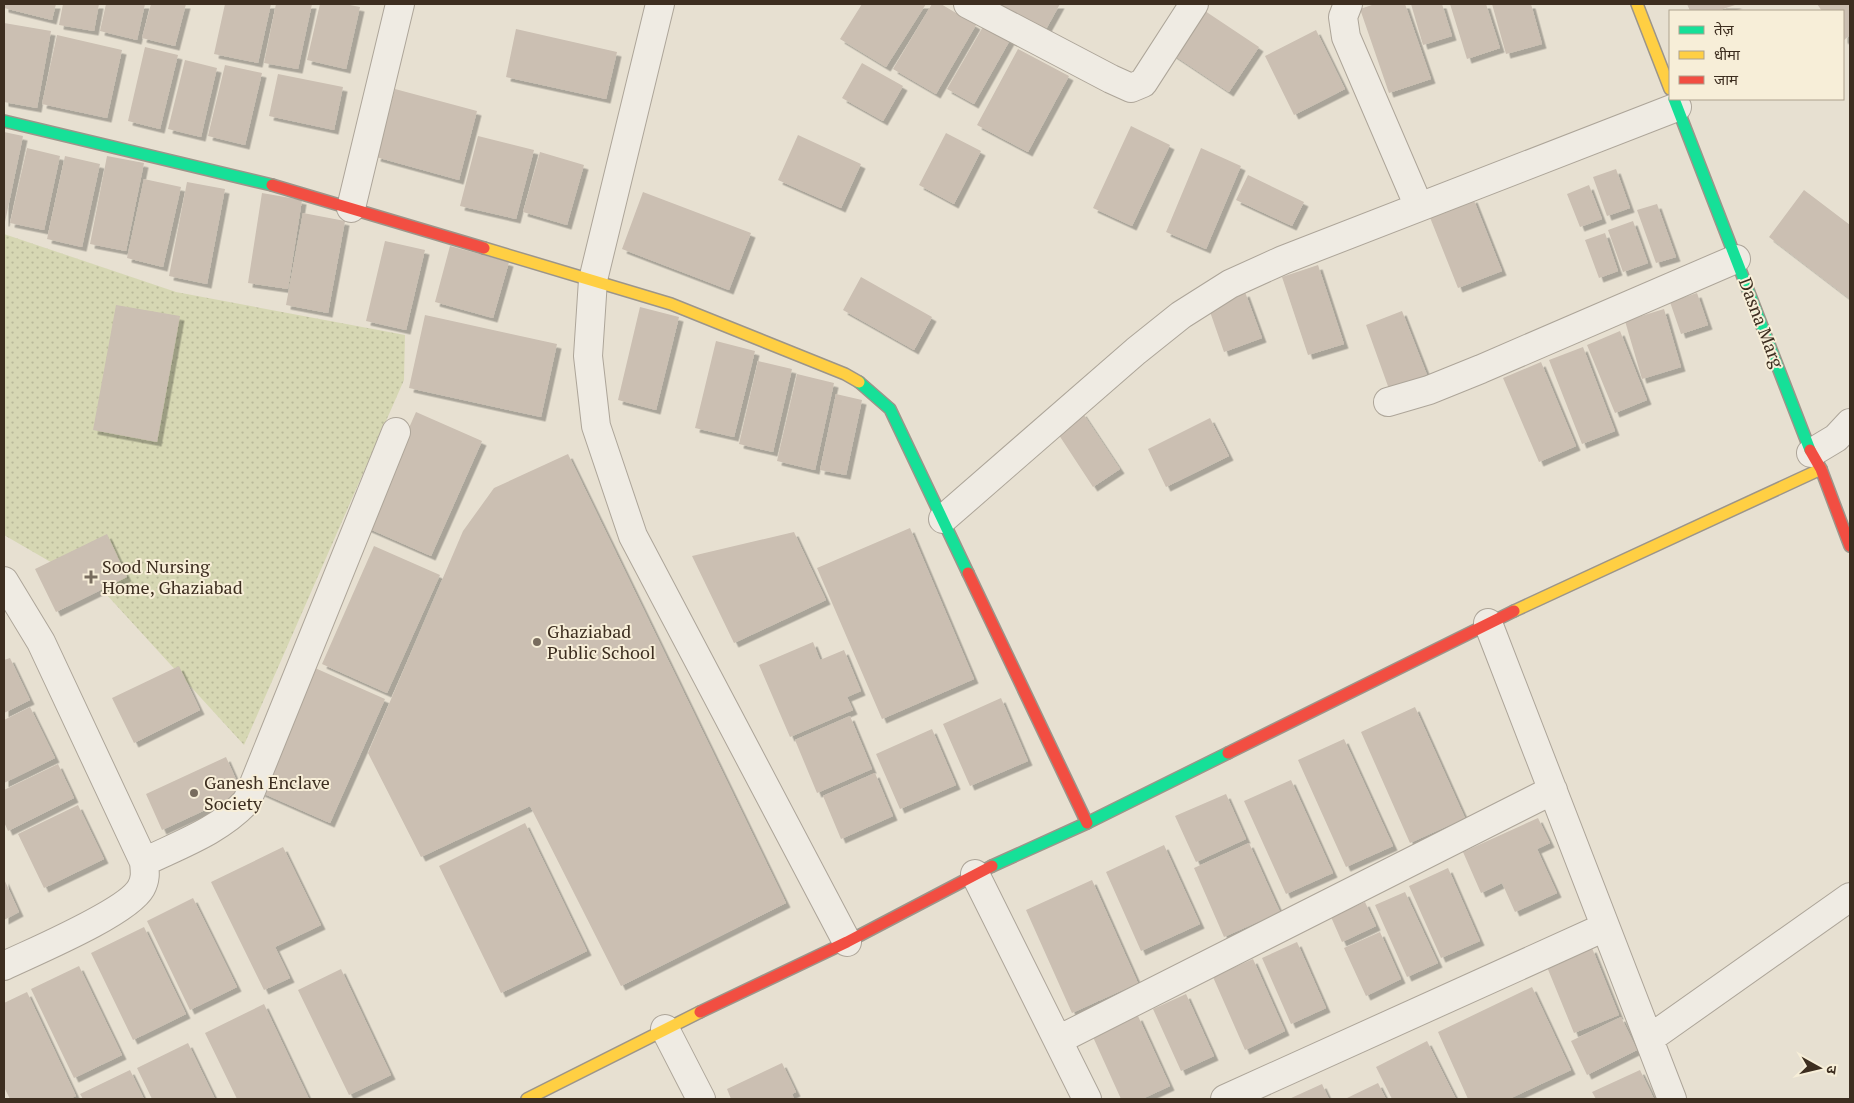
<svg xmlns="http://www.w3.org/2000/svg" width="1854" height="1103" font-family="'PT Serif','Noto Sans Devanagari',serif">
  <defs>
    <pattern id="park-dots" width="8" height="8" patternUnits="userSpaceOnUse" patternTransform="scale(1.25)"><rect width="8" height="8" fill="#d6d7b3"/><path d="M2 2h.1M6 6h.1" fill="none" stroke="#b9b99a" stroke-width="1.8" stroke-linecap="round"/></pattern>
    <filter id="shadow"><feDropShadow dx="4.5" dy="4.5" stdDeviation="0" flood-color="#0004"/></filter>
  </defs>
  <rect width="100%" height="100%" fill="#e7e0d1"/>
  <path fill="url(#park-dots)" d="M4,234L176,292L405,335L404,380L244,745L106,594L4,535Z"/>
  <path fill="#cbbfb2" filter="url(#shadow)" d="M4,4H56L52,20L4,8Z
    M63,4H99L94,31L59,25Z
    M106,4H145L137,40L100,31Z
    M151,4H186L175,46L142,38Z
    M225,4H271L258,63L214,54Z
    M276,4H312L298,69L264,63Z
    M320,4H345L360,7L346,69L307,60Z
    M862,4H926L886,67L840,39Z
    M932,4H941L976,25L936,94L893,69Z
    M994,4H1060L1045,31Z
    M1375,4H1405L1431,79L1389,93L1360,9Z
    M1411,4H1442L1452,36L1423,45Z
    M1450,4H1486L1500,48L1467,59Z
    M1492,4H1531L1542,44L1506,54Z
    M1687,4H1738L1717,11H1690Z
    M1817,4H1850V35L1844,40L1843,38V11H1822Z
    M1202,9L1259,47L1229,92L1172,54Z
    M4,23L51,31L37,108L4,102Z
    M984,25L1010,40L974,104L947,89Z
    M516,29L617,52L606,99L506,77Z
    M1316,30L1345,89L1294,115L1265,56Z
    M57,35L122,50L107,118L42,104Z
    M145,47L178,55L160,129L128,121Z
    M1018,49L1069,76L1028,152L977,125Z
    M185,60L217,68L201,137L168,129Z
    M862,63L903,86L883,121L842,98Z
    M225,65L262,73L245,145L208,136Z
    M278,74L343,87L334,130L269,116Z
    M395,89L477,111L459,180L376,157Z
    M1131,126L1170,145L1132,226L1093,208Z
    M4,132L23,136L5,222H4Z
    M946,133L981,151L954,204L919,185Z
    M798,135L861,164L841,208L778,180Z
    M478,136L534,150L516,219L460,206Z
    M27,148L60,156L44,230L10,223Z
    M1201,148L1241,166L1206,249L1166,232Z
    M540,152L584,165L567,225L523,212Z
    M65,156L100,164L82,247L47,239Z
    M107,156L144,163L126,251L90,244Z
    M1616,169L1630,208L1607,216L1593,177Z
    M1248,175L1304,202L1292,226L1236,200Z
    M144,179L181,187L163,267L127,258Z
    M187,182L225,189L207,284L169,276Z
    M1589,185L1602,219L1580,227L1567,194Z
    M1804,190L1850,225V299L1769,237Z
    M643,192L751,233L729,290L622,249Z
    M262,193L302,200L288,289L248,283Z
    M1473,198L1502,271L1458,288L1429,215Z
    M1657,204L1676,257L1656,263L1637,210Z
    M303,213L345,221L328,313L286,305Z
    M1633,221L1648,263L1623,272L1608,230Z
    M1605,233L1618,271L1599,278L1585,240Z
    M385,241L425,250L406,330L366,321Z
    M450,246L509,262L493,318L435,302Z
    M1318,265L1344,344L1308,355L1282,277Z
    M861,277L932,317L914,350L843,310Z
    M1245,292L1262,338L1224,352L1208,306Z
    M1697,293L1708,325L1681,334L1670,302Z
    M116,305L180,316L157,442L93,430Z
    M640,307L679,317L656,410L618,400Z
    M1664,309L1681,367L1642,379L1625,321Z
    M1402,311L1427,375L1389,389L1366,325Z
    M425,315L557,344L541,417L409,388Z
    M1620,331L1647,400L1615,413L1587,345Z
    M716,341L755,351L734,437L695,428Z
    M1583,347L1615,431L1582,444L1549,360Z
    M758,361L792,369L773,452L739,444Z
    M1541,362L1576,446L1539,462L1503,378Z
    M797,374L834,383L815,470L777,461Z
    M836,394L862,400L846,475L820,470Z
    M416,412L482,441L431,556L365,527Z
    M1082,412L1120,469L1093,487L1055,429Z
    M1210,418L1229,456L1166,487L1148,449Z
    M568,454L786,903L621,986L530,806L421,857L368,753L463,531L494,488Z
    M910,528L974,679L882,719L817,568Z
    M794,532L826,600L734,643L692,556Z
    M107,534L127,577L56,612L35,569Z
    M374,546L440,575L387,693L322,664Z
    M813,642L820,660L844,650L861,691L847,697L853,710L790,737L759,665Z
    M10,658L30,700L4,713V660Z
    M179,666L200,710L134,743L112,698Z
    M315,668L385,699L330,823L260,792Z
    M1001,698L1028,761L970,786L943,724Z
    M30,707L55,758L4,783V720Z
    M1415,707L1465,818L1410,843L1361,732Z
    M850,716L872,769L817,793L795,740Z
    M932,729L956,785L900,809L876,754Z
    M1344,739L1393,846L1346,867L1298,760Z
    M226,757L242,793L162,830L146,794Z
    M58,764L74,798L8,831L4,822V790Z
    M875,773L893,816L841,839L823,796Z
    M1291,780L1333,873L1286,894L1244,801Z
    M1226,794L1246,839L1196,862L1175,816Z
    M78,805L104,859L44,888L18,834Z
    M1538,818L1550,843L1537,849L1557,893L1515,912L1502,883L1481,893L1463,852Z
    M525,823L587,951L501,993L439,866Z
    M1249,843L1280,912L1224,937L1194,868Z
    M1164,845L1200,924L1141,951L1106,872Z
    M283,847L321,925L275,947L290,978L264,990L211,882Z
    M1448,868L1480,941L1441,958L1409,886Z
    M4,879L19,912L4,920Z
    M1092,880L1138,983L1072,1013L1026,910Z
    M1405,892L1438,963L1407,977L1375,905Z
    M193,898L237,987L190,1010L147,921Z
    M1365,902L1376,926L1342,942L1331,917Z
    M144,927L186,1014L133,1040L91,953Z
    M1380,932L1401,979L1366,996L1344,948Z
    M1297,942L1326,1008L1291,1024L1262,958Z
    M1592,948L1619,1015L1574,1033L1547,967Z
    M1253,959L1285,1031L1245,1050L1213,977Z
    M79,966L122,1055L74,1078L31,989Z
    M341,969L391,1075L349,1095L298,990Z
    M1532,987L1571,1070L1509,1099H1468L1438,1032Z
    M27,992L76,1096L69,1099H10L4,1087V1003Z
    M1186,994L1214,1056L1181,1071L1153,1009Z
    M264,1004L309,1099H237L205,1033Z
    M1138,1016L1170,1086L1142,1099H1121L1093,1037Z
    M1621,1017L1637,1050L1587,1075L1571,1041Z
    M1427,1041L1456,1099H1392L1376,1067Z
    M188,1043L215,1099H152L137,1068Z
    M782,1063L796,1092L792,1094L794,1099H731L727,1089Z
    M130,1070L144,1099H83L80,1094Z
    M1640,1070L1654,1099H1596L1592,1092Z
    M1378,1083L1386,1099H1345Z
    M1322,1084L1329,1099H1289Z"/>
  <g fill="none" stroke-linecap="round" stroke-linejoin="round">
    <defs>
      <path id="street" d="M660,4L593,280L588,356L596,426L633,536L847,942
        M968,4L1111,79L1131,88L1143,83L1194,4
        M1348,4L1343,17L1346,37L1419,207
        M351,208L400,4
        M1388,402L1429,390L1481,369L1736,259
        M1811,453L1836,438L1850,423
        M943,519L1136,351L1181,315L1230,284L1283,260L1677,107
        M4,581L41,642L144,862C145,872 146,879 141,888C127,913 33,952 4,966
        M1488,623L1672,1099
        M144,862C181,844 219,831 247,801L396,432
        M975,874L1087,1099
        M665,1029L701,1099
        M1649,1039L1850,897
        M1058,1040L1553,790
        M1225,1099L1605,927"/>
      <path id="fast" d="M1674,99L1810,450
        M4,121L272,185
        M859,382L890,409L968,573
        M992,866L1087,823L1228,753"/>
      <path id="slow" d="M1637,4L1670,89
        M484,248L671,304L845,374L859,382
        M1514,611L1821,469
        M527,1099L700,1012"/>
      <path id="jam" d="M272,185L484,248
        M1810,450L1821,469L1850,546
        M968,573L1087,823
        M1228,753L1514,611
        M700,1012L847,942L992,866"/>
    </defs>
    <use href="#street" stroke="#ada599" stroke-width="30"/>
    <use href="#fast" stroke="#9c958a" stroke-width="14"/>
    <use href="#slow" stroke="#9c958a" stroke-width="14"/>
    <use href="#jam" stroke="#9c958a" stroke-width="14"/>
    <use href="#street" stroke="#efebe3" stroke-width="28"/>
    <use href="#fast" stroke="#16e098" stroke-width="11"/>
    <use href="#slow" stroke="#ffcf43" stroke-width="11"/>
    <use href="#jam" stroke="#f24e42" stroke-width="11"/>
  </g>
  <g fill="#786c5e" stroke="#f7eed8" stroke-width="2">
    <path d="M88.5 569.5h5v5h5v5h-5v5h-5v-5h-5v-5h5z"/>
    <circle cx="537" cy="642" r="5"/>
    <circle cx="194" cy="793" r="5"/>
  </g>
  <g text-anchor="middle" stroke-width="4" stroke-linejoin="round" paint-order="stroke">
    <g font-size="18" fill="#3d2e20" stroke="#f7eed8">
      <text transform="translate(1761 323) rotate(69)" y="6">Dasna Marg</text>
    </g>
    <g font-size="18" fill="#3d2e20" stroke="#f7eed8" text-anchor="start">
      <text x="102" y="573">Sood Nursing<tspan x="102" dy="21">Home, Ghaziabad</tspan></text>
      <text x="547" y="638">Ghaziabad<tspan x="547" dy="21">Public School</tspan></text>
      <text x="204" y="789">Ganesh Enclave<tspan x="204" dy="21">Society</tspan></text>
    </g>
  </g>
  <rect width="1854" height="1103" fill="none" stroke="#3d2e20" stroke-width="10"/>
  <rect x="1669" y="10" width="175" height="90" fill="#f7eed8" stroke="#ada18e"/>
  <rect x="1679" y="26" width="25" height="8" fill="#16e098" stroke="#ada18e"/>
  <text x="1714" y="35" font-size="15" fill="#3d2e20">तेज़</text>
  <rect x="1679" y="51" width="25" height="8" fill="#ffcf43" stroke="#ada18e"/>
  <text x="1714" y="60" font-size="15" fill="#3d2e20">धीमा</text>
  <rect x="1679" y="76" width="25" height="8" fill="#f24e42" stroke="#ada18e"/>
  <text x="1714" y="85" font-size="15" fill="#3d2e20">जाम</text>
  <g transform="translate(1819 1068) rotate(98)" stroke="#f7eed8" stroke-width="4" paint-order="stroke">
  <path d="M0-4L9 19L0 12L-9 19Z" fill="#3d2e20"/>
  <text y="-8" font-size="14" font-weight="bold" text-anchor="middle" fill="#3d2e20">उ</text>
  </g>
</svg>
